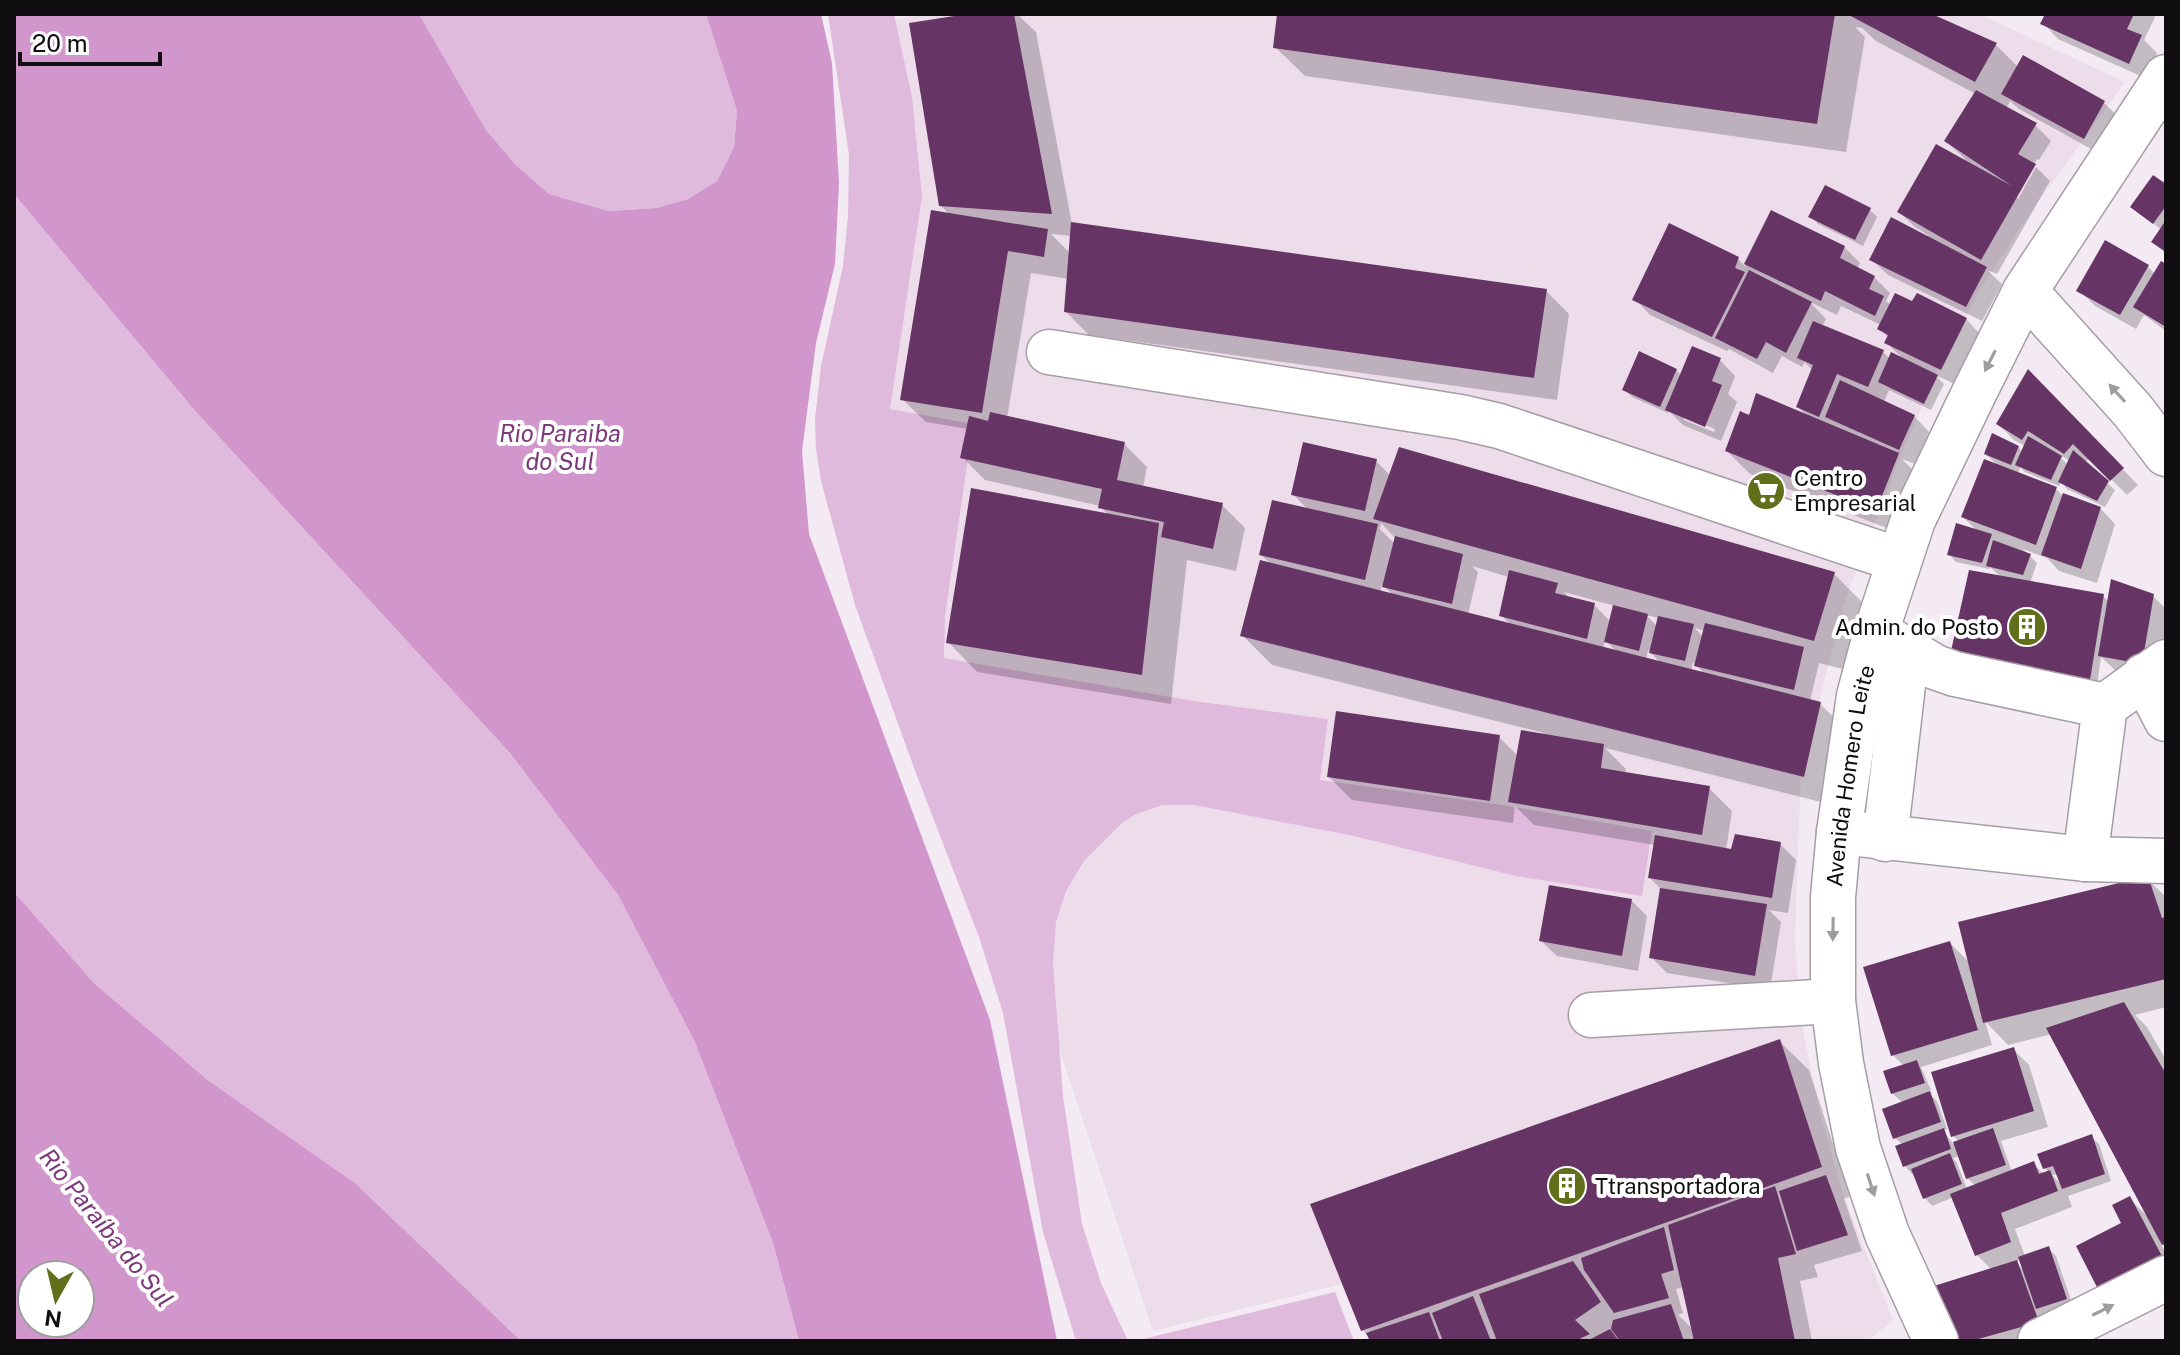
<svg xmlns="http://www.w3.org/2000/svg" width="2180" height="1355" font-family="'Public Sans',sans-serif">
  <rect width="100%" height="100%" fill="#f3eaf3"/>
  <path fill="#edddeb" d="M920,14H1979L2125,82L2021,226L1981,288L1942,361L1900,456L1844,604L1801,772L1795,937L1800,1016L1820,1113L1843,1194L1893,1320L1868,1341H1373L1354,1281L1153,1331L917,621L881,384L883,23Z"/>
  <path fill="#e0badd" d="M419,14H706L737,111L734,147L717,181L688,199L656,208L609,211L549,194L515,164L486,130Z
    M828,14H894L912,97L922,197L890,409L973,424L945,616L944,658L1194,701L1328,719L1320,780L1502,805L1652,831L1642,896L1516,876L1354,836L1194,805H1163L1136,814L1122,823L1084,861L1066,891L1056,922L1053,963L1063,1096L1082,1224L1101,1283L1128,1341H1076L1043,1232L1003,1013L979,937L917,776L855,605L821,481L816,449L815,419L821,366L843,266L848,216L849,155Z
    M14,194L197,413L510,753L618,895L694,1040L773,1243L799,1341H521L355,1183L209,1081L94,983L14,892Z
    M1335,1292L1354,1341H1135Z"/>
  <path fill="#d197cd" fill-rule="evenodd" d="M14,14H419L486,130L515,164L549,194L609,211L656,208L688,199L717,181L734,147L737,111L706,14H821L832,63L839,183L835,264L816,343L802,451L809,534L990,1020L1057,1341H799L773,1243L694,1040L618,895L510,753L197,413L14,194Z
    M14,892L94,983L209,1081L355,1183L521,1341H14ZM32,1275H80V1323H32Z"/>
  <path fill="#0003" fill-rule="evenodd" d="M981,14H1017L1036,32L1072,224L1546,291L1569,314L1557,400L1089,335L1066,312L1069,279L1031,273L1007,418L1124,444L1147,467L1143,488L1222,505L1245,528L1236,571L1187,560L1171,704L977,672L948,642L1109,516L1100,506L985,480L962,457L968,429L926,422L902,399L951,216L940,205ZM1051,234L1072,236L1071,254Z
    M1279,14H1928L1996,45L2018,67L2104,103L2120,118L2100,154L2019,109L2010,101L2006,109L2035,125L2051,141L2039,160L2037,159L2015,196L2018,199L2036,167L2050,181L1997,274L1987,270L2002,284L1982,321L1888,275L1872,260L1926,238L1928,235L1915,227L1899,212L1968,162L1946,141L1976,94L1876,41L1862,28L1855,27L1865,37L1846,152L1305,76L1275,47Z
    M2047,14H2153L2155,17L2144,40L2157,53L2145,78L2058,39L2043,23Z
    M2166,187V254L2154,242L2162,230L2132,207Z
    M1870,210L1877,217L1863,246L1818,224L1811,216Z
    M1772,213L1844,247L1860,263L1857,269L1874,277L1890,293L1886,301L1891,305L1913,304L1966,319L1981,335L1957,385L1935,375L1944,384L1931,410L1889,390L1884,402L1914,416L1929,432L1915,464L1902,459L1921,478L1899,533L1750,474L1727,451L1751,418L1808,417L1798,407L1813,371L1805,362L1802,367L1782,356L1773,373L1729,349L1727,351L1650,315L1635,299L1738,259L1745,266ZM1810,302L1837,315L1841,306L1881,325L1880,329L1889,338L1886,342L1904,360L1890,359L1883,352L1822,327L1826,319Z
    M2147,266L2155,274L2166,266V331L2144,315L2136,329L2095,306L2079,290Z
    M1720,360L1735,376L1728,394L1737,402L1721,441L1683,425L1669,411L1668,413L1632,397L1624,389L1676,370L1682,376ZM1684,416L1715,429L1714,432L1684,420Z
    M2029,373L2138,485L2127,495L2090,458L2085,463L2115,490L2105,507L2067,489L2061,482L2059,486L2025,472L2020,467L2018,474L2056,489L2063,496L2100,508L2115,524L2097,583L2059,571L2047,558L2023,549L2037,563L2030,583L2103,596L2109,602L2153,596L2166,609V628L2157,678L2116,671L2101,657L2097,686L1959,667L2001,577L1990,567L1989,569L1956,562L1949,554L1978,532L1963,517L1999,467L1986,454L2018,447L2023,452L2025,446L2014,440L1998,424ZM2060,455L2070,461L2068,465L2059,456Z
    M1376,461L1391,476L1834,574L1863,603L1843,669L1819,663L1810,701L1820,704L1850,733L1833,805L1605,748L1626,769L1625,774L1709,788L1732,811L1726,850L1780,844L1796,860L1788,913L1769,910L1781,922L1770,990L1667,973L1651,957L1662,890L1650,878L1655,845L1534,825L1515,806L1513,823L1352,800L1329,777L1499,737L1518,756L1544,733L1272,665L1242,635L1272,565L1261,555L1309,511L1293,494ZM1381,523L1396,539L1395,544L1380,529ZM1472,566L1509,577L1501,615L1512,626L1468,615L1478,572ZM1382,584L1394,596L1380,593ZM1564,592L1615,606L1611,622L1594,605L1571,599ZM1646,615L1659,618L1657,626ZM1695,628L1705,631L1703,637ZM1605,640L1617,652L1603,649ZM1648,650L1662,664L1646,660ZM1693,662L1706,675L1691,671Z
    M2147,879L2166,897V1007L2135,1015L2147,1027L2166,1060V1246L2160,1242L2166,1253V1282L2124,1224L2130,1199L2149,1218L2052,1034L2008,1045L1985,1021L1992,1045L1921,1067L1931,1090L1927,1092L1937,1101L1947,1129L1943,1130L1953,1144L1960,1142L1953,1136L2013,1049L2029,1065L2048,1127L2001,1141L2012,1172L2033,1164L2044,1174L2049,1172L2044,1168L2091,1137L2099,1144L2111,1181L2068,1196L2072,1207L2015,1229L2025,1256L2048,1248L2056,1256L2073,1306L2040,1341H1961L1992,1270L1977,1255L1954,1197L1932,1206L1925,1198L1915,1173L1912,1174L1905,1166L1903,1145L1895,1138L1903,1103L1892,1093L1904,1066L1893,1055L1950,943L1971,964ZM1960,1156L1967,1178L1976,1186L1967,1189L1957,1163L1953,1158ZM2058,1174L2063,1186L2052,1175ZM2021,1259L2025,1272L2015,1262Z
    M1632,901L1647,916L1638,971L1557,956L1541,941Z
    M1779,1041L1809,1070L1850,1196L1844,1199L1862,1251L1814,1265L1818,1277L1800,1281L1812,1341H1372L1363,1330ZM1684,1287L1693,1329L1678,1315L1683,1313L1676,1289Z"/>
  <path fill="#673565" d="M967,14H1014L1052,214L939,206L909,23Z
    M1277,14H1835L1817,124L1273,48Z
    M1847,14H1932L1997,43L1975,82Z
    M2045,14H2134L2127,29L2142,35L2129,64L2040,24Z
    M2023,55L2105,101L2084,139L2001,94Z
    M1976,90L2037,123L2018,154L2036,164L1981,260L1897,212L1936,144L2012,186L1944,141Z
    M2153,175L2166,184V206L2153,224L2130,207Z
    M1825,185L1871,208L1855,240L1808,217Z
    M931,210L1048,229L1044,257L1008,251L982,413L900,400Z
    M1771,210L1845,246L1840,258L1875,276L1869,289L1884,296L1875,316L1825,291L1821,301L1744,264Z
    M1891,217L1987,267L1966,307L1869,260Z
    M2166,220V252L2151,242Z
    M1071,222L1547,289L1534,378L1064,312Z
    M1669,223L1739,257L1735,268L1745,272L1712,337L1632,300Z
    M2105,240L2149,265L2120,315L2076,291Z
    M2161,261L2166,264V327L2133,307Z
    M1749,270L1812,302L1786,353L1766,342L1757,359L1715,338Z
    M1895,293L1912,301L1917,293L1967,318L1941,370L1884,343L1888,335L1877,329Z
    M1813,321L1884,350L1868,387L1837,374L1819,417L1796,407L1813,365L1797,358Z
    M1692,346L1721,358L1712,381L1722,385L1705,427L1665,410Z
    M1639,351L1677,369L1660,407L1622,390Z
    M1891,352L1938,375L1924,404L1878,382Z
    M2028,369L2124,468L2110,481L2073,444L2064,454L2028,431L2022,440L1996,424Z
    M1840,380L1915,415L1899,450L1825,417Z
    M1756,393L1899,453L1876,511L1725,451L1740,411L1749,415Z
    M990,412L1125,442L1117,480L1223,503L1213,549L1161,537L1164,522L1098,508L1102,489L960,458L969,416L988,421Z
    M1992,433L2019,446L2011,465L1984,454Z
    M2028,436L2062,456L2051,480L2015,465Z
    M1303,442L1377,459L1365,511L1291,495Z
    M1399,447L1835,572L1814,641L1373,519Z
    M2073,450L2109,481L2097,501L2058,482Z
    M1984,459L2057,487L2036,545L1961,517Z
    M971,488L1159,523L1142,675L946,643Z
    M2063,493L2101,507L2081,569L2041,555Z
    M1272,500L1378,524L1365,580L1259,555Z
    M1956,523L1992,534L1982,563L1947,555Z
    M1395,536L1463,554L1452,604L1382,587Z
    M1993,540L2031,554L2023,575L1986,566Z
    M1260,560L1821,702L1804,777L1240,636Z
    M1509,570L1558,583L1555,593L1595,603L1587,639L1499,616Z
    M1969,570L2104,594L2090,680L1949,660Z
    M2111,579L2154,594L2142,664L2098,656Z
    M1613,605L1648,614L1639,651L1604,642Z
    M1658,616L1694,624L1685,661L1649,653Z
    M1705,623L1804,647L1794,690L1694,666Z
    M1336,711L1500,735L1490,801L1327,777Z
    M1521,730L1604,744L1601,768L1710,786L1702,835L1508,802Z
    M1735,834L1781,842L1772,898L1648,878L1655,835L1731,849Z
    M2148,876L2162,918L2166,917V979L1983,1023L1958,922Z
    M1549,885L1632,899L1622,956L1539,941Z
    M1660,888L1767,904L1755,976L1649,958Z
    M1950,941L1978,1030L1891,1056L1863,967Z
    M2124,1002L2166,1074V1244L2162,1245L2046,1028Z
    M1780,1039L1822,1167L1361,1331L1310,1204Z
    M2014,1047L2034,1111L1951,1137L1931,1072Z
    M1917,1060L1925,1083L1891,1094L1883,1071Z
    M1930,1091L1941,1122L1893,1139L1882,1109Z
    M1944,1128L1951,1149L1903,1167L1895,1146Z
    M1993,1128L2006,1165L1966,1179L1953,1142Z
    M2092,1134L2105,1174L2062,1189L2053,1166L2043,1169L2037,1154Z
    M1950,1153L1962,1184L1923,1199L1911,1169Z
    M2034,1161L2039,1174L2050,1170L2058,1191L2001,1213L2011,1242L1975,1256L1950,1194Z
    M1826,1175L1848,1235L1797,1251L1779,1191Z
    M1775,1186L1796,1254L1778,1258L1795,1341H1694L1668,1225Z
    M2130,1196L2164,1260L2100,1293L2076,1246L2121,1223L2112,1205Z
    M1664,1227L1674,1270L1661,1274L1669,1298L1614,1313L1584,1270L1581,1258Z
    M2049,1246L2067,1299L2036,1309L2018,1257Z
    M2017,1260L2039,1322L1971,1341H1958L1934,1286Z
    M1573,1261L1601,1302L1575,1320L1590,1334L1575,1341H1497L1479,1294Z
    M1473,1296L1491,1341H1443L1432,1313Z
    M1671,1304L1684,1341H1620L1611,1329L1613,1320Z
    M1429,1312L1440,1341H1370L1366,1333Z
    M1610,1329L1619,1341H1587Z"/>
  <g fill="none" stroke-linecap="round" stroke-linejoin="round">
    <defs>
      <g id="minor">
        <path d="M2025,291L2133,411L2166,454"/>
        <path d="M1049,352L1460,417L1499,426L1899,560"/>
        <path d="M1876,632L1935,667L1955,674L2105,706"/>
        <path d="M2166,662L2105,706L2085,859L2166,861"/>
        <path d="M2144,676L2166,719"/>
        <path d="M1839,832L2085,859"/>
        <path d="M1885,839L1907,651"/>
        <path d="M1591,1015L1833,1001"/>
        <path id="s1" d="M1936,1341L1887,1234L1858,1148L1841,1063L1833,1001V897L1839,832L1859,696L1876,632L1913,520L1975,391L2025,291L2166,77"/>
        <path d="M2040,1341L2166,1278"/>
      </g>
    </defs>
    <use href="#minor" stroke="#a69da6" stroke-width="47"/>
    <use href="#minor" stroke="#fff" stroke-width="44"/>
  </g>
  <defs><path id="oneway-solid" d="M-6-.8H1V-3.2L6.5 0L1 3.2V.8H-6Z" transform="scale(2)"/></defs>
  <g fill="#9f9e9f">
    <use href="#oneway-solid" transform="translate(1990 361) rotate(117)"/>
    <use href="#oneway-solid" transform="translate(2117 393) rotate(-132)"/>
    <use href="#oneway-solid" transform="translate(1833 929) rotate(91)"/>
    <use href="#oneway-solid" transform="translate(1871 1185) rotate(72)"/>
    <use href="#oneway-solid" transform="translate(2103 1310) rotate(-26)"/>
  </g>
  <defs>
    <symbol id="supermarket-disc" viewBox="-11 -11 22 22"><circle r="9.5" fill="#616f1a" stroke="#fff"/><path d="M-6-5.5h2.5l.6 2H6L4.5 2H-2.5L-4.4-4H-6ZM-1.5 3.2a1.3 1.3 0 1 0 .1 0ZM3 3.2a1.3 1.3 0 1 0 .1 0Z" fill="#fff"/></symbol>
    <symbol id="building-disc" viewBox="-11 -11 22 22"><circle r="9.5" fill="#616f1a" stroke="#fff"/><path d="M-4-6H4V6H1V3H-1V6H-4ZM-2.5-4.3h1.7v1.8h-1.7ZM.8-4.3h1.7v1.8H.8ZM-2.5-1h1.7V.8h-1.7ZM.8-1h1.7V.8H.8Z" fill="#fff"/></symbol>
  </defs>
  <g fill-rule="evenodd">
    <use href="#supermarket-disc" x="1744" y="469" width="44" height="44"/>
    <use href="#building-disc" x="2005" y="605" width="44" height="44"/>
    <use href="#building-disc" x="1545" y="1164" width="44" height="44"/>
  </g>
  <g text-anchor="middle" stroke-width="8" stroke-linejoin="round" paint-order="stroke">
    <g font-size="22" fill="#100d10" stroke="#fff" text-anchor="start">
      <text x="1794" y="486">Centro<tspan x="1794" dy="25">Empresarial</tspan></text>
      <text x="1999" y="635" text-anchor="end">Admin. do Posto</text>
      <text x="1595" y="1194">Ttransportadora</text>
    </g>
    <g font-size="22" fill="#100d10" stroke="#fff">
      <text dy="8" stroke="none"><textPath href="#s1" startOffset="584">Avenida Homero Leite</textPath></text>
    </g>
    <g font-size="24" font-style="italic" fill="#7d387b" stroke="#fff">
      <text x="560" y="442">Rio Paraiba<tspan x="560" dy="28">do Sul</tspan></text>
      <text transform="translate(106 1228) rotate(51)" y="8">Rio Paraíba do Sul</text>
    </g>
  </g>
  <rect width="2180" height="1355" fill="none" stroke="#100d10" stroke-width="32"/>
  <g transform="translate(56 1299) rotate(188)"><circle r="38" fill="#ffffff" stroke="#9f9e9f" stroke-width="2"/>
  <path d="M0-6L14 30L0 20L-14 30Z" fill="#616f1a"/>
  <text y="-12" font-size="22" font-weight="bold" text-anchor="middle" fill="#100d10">N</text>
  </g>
  <path d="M20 52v12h140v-12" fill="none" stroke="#100d10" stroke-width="4"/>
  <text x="32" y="52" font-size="24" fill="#100d10" stroke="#ffffff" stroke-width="6" paint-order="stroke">20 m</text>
</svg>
